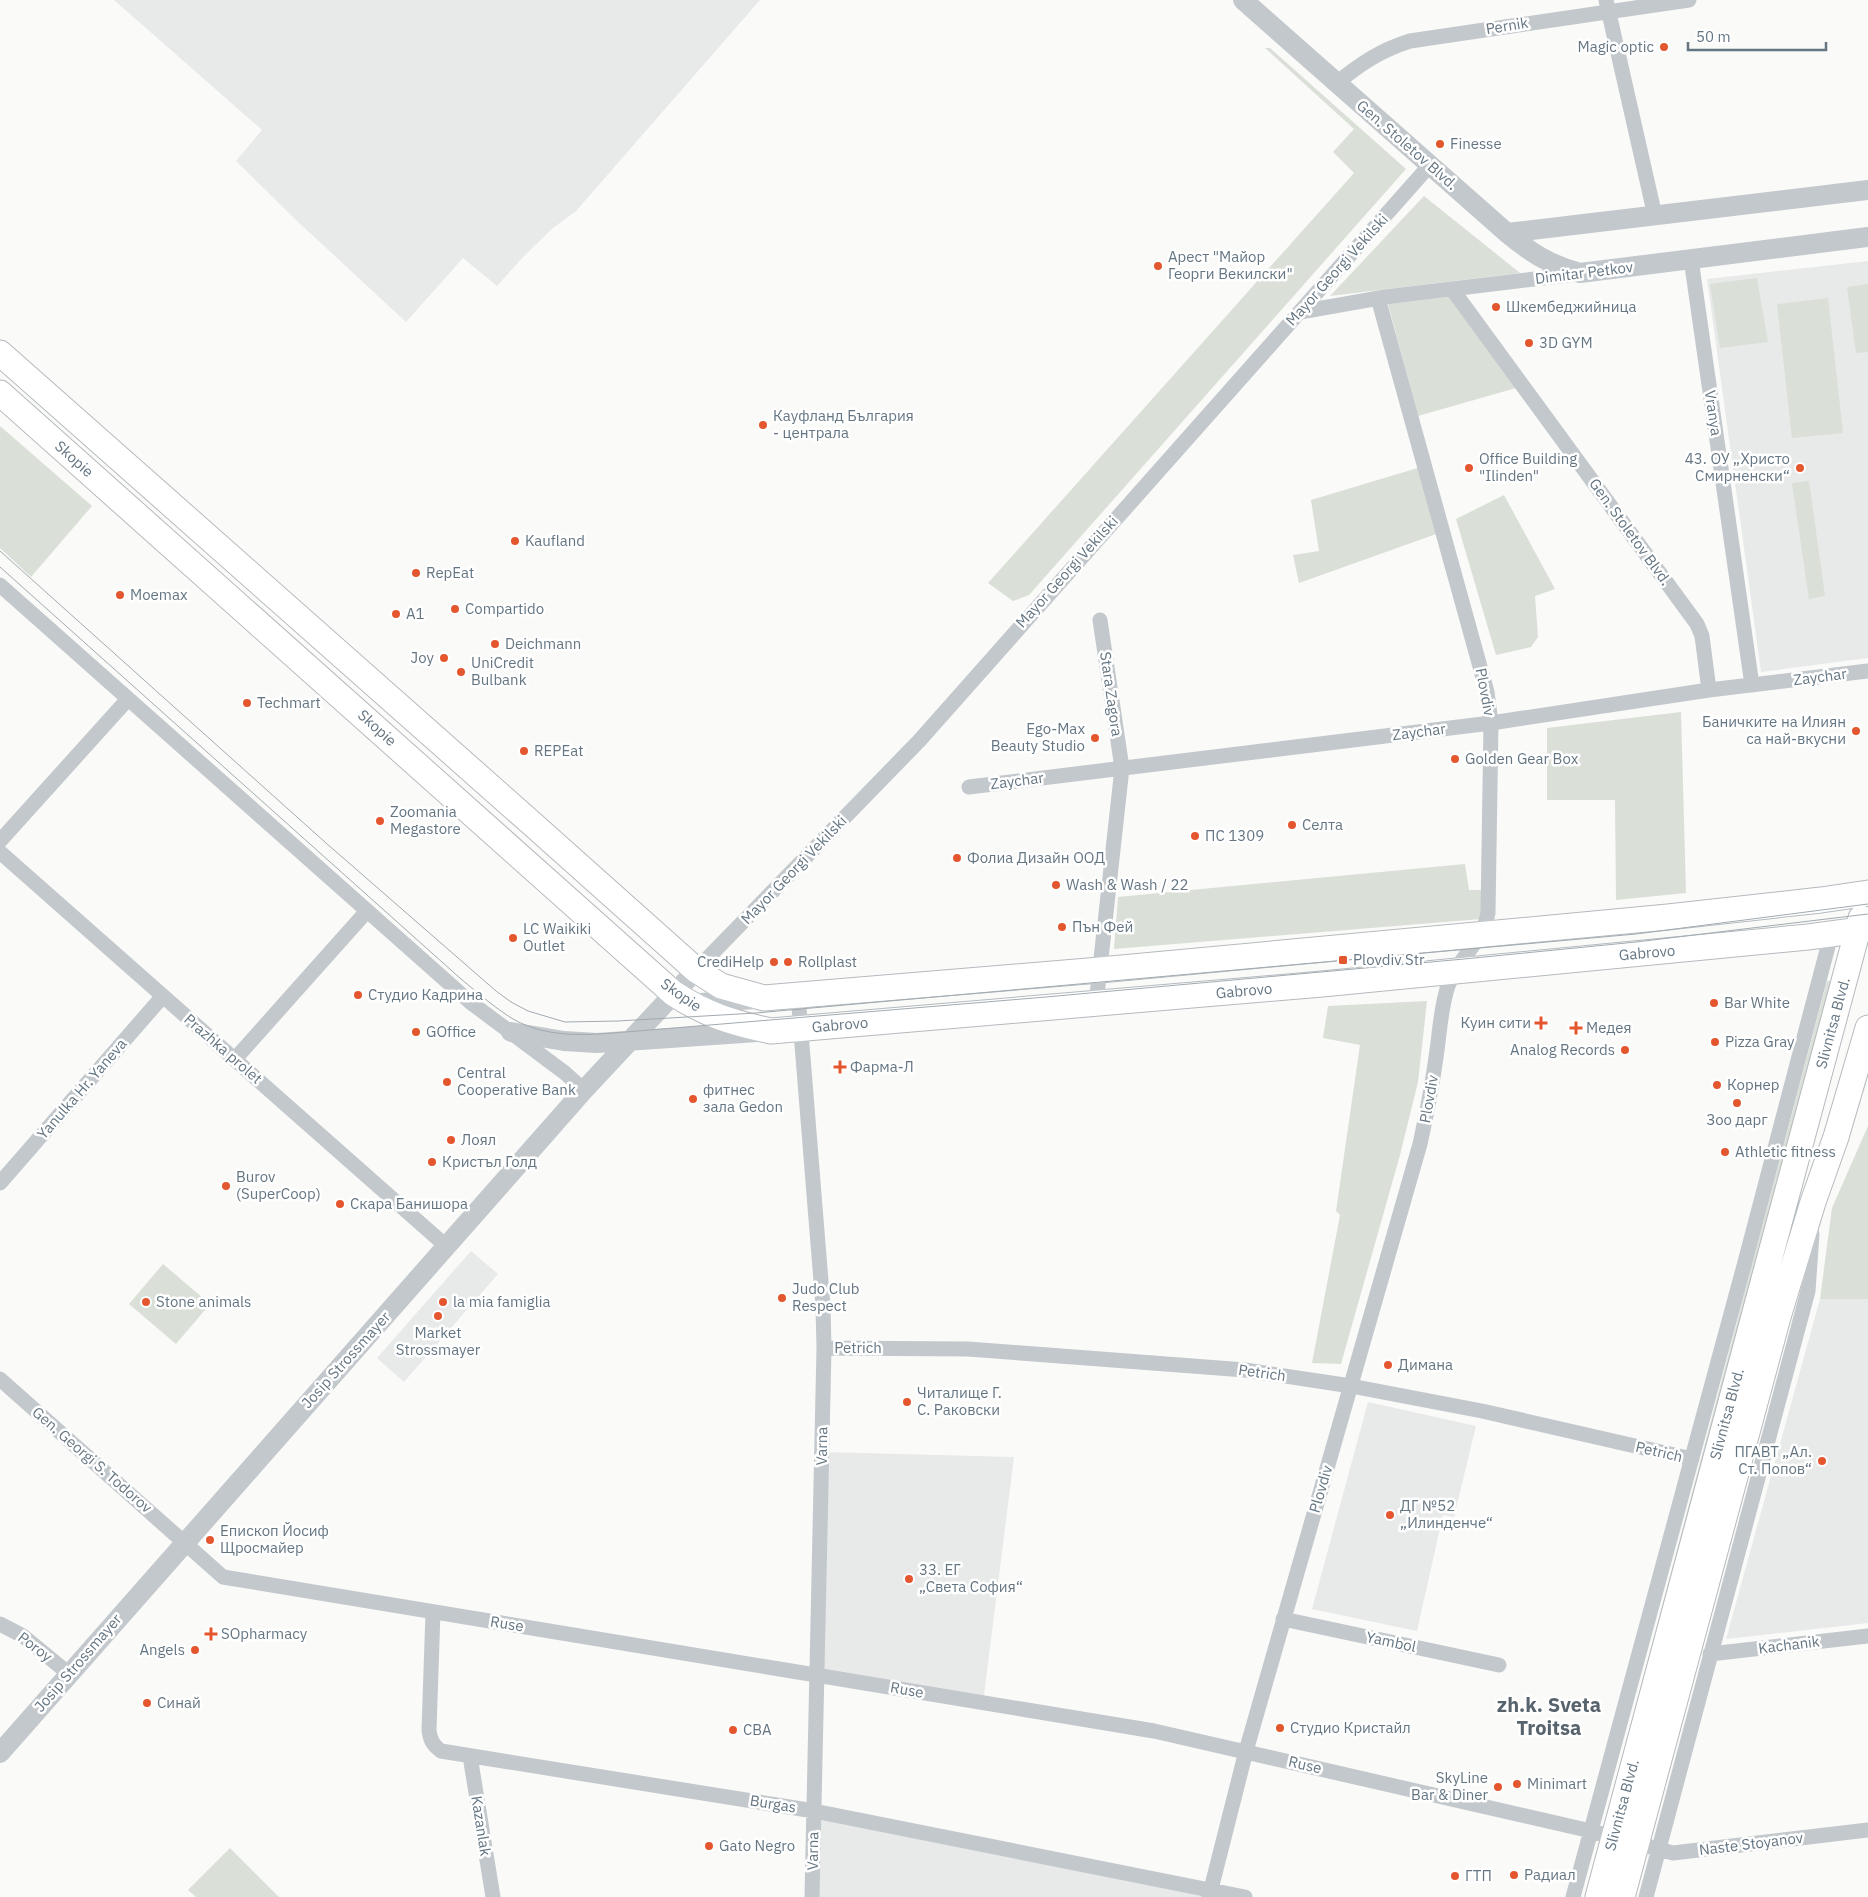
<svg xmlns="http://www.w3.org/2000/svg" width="1868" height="1897" font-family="'IBM Plex Sans',sans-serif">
  <rect width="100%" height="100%" fill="#fafaf8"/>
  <path fill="#e8e9e9" d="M114,0H760L576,211L553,228L524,256L497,286L463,258L406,322L296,220L236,161L262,130Z
    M1868,261V658L1761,672L1707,279Z
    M471,1251L498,1274L404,1382L377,1358Z
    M1820,1299H1868V1623L1726,1639Z
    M1368,1402L1476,1426L1454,1517L1443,1515L1417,1631L1312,1609Z
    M822,1452L1014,1457L983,1703L817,1675Z
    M814,1811L1209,1897H812Z"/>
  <path fill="#dadfd7" d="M1265,48H1270L1406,169L1029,595L1013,601L988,583L1354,173L1333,152L1354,129Z
    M1424,196L1520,273L1330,296Z
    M1757,278L1768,342L1720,348L1710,284Z
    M1868,284V352L1856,353L1847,287Z
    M1449,297L1523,386L1418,416L1388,304Z
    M1828,298L1843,433L1792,438L1777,304Z
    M0,426L92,506L31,577L0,548Z
    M1421,467L1439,533L1299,583L1293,555L1319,551L1311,500Z
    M1809,481L1825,596L1809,599L1792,483Z
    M1504,495L1555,589L1535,596L1538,637L1531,647L1496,655L1456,519Z
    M1681,712L1686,893L1616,900L1615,800H1547V728Z
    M1465,864L1469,890H1481V919L1114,949L1118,897Z
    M1827,981H1830L1832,985L1615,1813L1608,1811Z
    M1427,1001L1418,1082L1400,1155L1341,1364L1312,1363L1340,1215L1336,1211L1360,1045L1323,1038L1328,1006Z
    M1868,1126V1299H1820L1832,1208Z
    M163,1264L210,1304L176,1344L129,1304Z
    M230,1848L279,1897H196L188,1890Z"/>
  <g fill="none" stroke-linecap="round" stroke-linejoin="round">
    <defs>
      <path id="primary" d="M0,353L529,821L696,970L721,986L764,998L1100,970L1668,917L1821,900L1868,893
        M0,393L673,993C706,1015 733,1023 771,1031L1322,984L1808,937L1868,929
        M1598,1897L1861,918
        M1622,1897L1778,1317L1813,1202L1836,1137L1868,1028"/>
    </defs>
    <use href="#primary" stroke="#b5babe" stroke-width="27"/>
    <path stroke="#c3c8cc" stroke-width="15" d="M1606,0L1655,216
      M1337,83C1360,64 1381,50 1410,41L1689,0
      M1691,259L1752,685
      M1452,289L1697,624L1702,636L1709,690
      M1300,312L1385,297L1576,274
      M0,585L470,1002L565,1073L584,1090
      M969,787L1491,723L1709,690L1868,671
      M0,841L128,699
      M0,852L446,1246
      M696,970L919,741L1430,165
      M798,995L823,1306L824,1348L812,1897
      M1096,1004L1122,768L1100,620
      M235,1059L367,911
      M0,1183L163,996
      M824,1348L968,1349L1245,1370L1351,1386L1482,1411L1692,1459
      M0,1379L223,1577L1154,1731L1591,1831L1673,1853L1868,1830
      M433,1612L429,1730C430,1740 433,1745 441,1751L814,1811L1245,1897
      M1283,1619L1499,1665
      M0,1624L23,1636L68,1673
      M1710,1654L1868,1636
      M470,1756L493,1897
      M1209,1897L1246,1751L1420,1144C1427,1112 1433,1081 1437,1050C1440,1029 1441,1006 1448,986C1457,959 1483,942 1488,913L1491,723L1487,692L1378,298
      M1573,1897L1745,1262L1831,935
      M1646,1897L1808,1291L1812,1234"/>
    <path stroke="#c3c8cc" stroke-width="20" d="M1243,0L1507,233C1531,253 1550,265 1580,273L1868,237
      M1507,233L1868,190
      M688,1004L754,999
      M511,1032L564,1041L597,1043L757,1032
      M0,1753L584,1090L696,970"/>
    <use href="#primary" stroke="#fff" stroke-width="25"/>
    <path stroke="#a2aab0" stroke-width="1" d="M0,551L326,843L496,991L511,1002L528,1011L565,1022L618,1021L756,1013L1636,934L1868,904
      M0,567L461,979C478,993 495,1008 513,1019C551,1041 597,1034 638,1031L1046,997L1464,959L1636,942L1868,914"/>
  </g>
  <g fill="#e4572e" stroke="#fff" stroke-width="2">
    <circle cx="1664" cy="47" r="5"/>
    <circle cx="1440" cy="144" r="5"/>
    <circle cx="1158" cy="266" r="5"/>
    <circle cx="1496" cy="307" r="5"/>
    <circle cx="1529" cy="343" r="5"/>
    <circle cx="763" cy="425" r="5"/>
    <circle cx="1469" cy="468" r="5"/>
    <circle cx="1800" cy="468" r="5"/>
    <circle cx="515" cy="541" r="5"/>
    <circle cx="416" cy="573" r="5"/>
    <circle cx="120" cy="595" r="5"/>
    <circle cx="455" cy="609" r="5"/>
    <circle cx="396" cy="614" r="5"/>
    <circle cx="495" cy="644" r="5"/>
    <circle cx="444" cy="658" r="5"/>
    <circle cx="461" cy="672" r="5"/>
    <circle cx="247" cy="703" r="5"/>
    <circle cx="1856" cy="731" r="5"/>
    <circle cx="1095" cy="738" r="5"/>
    <circle cx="524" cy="751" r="5"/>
    <circle cx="1455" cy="759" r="5"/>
    <circle cx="380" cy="821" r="5"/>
    <circle cx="1292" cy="825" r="5"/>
    <circle cx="1195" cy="836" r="5"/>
    <circle cx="957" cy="858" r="5"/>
    <circle cx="1056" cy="885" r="5"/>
    <circle cx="1062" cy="927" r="5"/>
    <circle cx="513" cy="938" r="5"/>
    <rect x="1338" y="955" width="10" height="10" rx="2.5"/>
    <circle cx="774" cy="962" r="5"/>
    <circle cx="788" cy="962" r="5"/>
    <circle cx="358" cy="995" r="5"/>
    <circle cx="1714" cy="1003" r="5"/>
    <path d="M1538.5 1015.5h5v5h5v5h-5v5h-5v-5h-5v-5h5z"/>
    <path d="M1573.5 1020.5h5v5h5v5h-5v5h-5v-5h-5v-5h5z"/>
    <circle cx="416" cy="1032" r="5"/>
    <circle cx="1715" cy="1042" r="5"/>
    <circle cx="1625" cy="1050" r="5"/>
    <path d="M837.5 1059.5h5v5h5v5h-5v5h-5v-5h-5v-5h5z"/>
    <circle cx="447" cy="1082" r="5"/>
    <circle cx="1717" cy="1085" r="5"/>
    <circle cx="693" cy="1099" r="5"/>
    <circle cx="1737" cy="1103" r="5"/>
    <circle cx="451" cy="1140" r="5"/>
    <circle cx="1725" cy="1152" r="5"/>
    <circle cx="432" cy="1162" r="5"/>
    <circle cx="226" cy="1186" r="5"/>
    <circle cx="340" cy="1204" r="5"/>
    <circle cx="782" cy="1298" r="5"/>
    <circle cx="146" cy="1302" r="5"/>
    <circle cx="443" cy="1302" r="5"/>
    <circle cx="438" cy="1316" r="5"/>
    <circle cx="1388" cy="1365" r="5"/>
    <circle cx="907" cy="1402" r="5"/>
    <circle cx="1822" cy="1461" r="5"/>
    <circle cx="1390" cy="1515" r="5"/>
    <circle cx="210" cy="1540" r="5"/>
    <circle cx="909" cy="1579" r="5"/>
    <path d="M208.5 1626.5h5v5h5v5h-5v5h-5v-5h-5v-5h5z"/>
    <circle cx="195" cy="1650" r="5"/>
    <circle cx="147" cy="1703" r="5"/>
    <circle cx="1280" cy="1728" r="5"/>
    <circle cx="733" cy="1730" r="5"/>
    <circle cx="1517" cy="1784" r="5"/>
    <circle cx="1498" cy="1787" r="5"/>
    <circle cx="709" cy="1846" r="5"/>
    <circle cx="1514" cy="1875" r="5"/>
    <circle cx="1455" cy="1876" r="5"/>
  </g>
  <g text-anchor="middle" stroke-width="5" stroke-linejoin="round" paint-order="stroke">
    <g font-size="15" fill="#657683" stroke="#fff">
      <text transform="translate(1507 26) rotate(-9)" y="5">Pernik</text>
      <text transform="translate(1407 145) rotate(41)" y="5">Gen. Stoletov Blvd.</text>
      <text transform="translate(1337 270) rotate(-48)" y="5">Mayor Georgi Vekilski</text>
      <text transform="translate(1584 273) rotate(-7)" y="5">Dimitar Petkov</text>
      <text transform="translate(1713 413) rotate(82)" y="5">Vranya</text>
      <text transform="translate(74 459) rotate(42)" y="5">Skopie</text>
      <text transform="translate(1630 532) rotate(54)" y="5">Gen. Stoletov Blvd.</text>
      <text transform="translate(1067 572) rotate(-48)" y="5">Mayor Georgi Vekilski</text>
      <text transform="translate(1820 677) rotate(-7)" y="5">Zaychar</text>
      <text transform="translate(1485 692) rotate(79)" y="5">Plovdiv</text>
      <text transform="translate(1111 694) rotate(82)" y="5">Stara Zagora</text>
      <text transform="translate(377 728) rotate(42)" y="5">Skopie</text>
      <text transform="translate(1419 732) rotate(-7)" y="5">Zaychar</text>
      <text transform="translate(1017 781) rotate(-7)" y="5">Zaychar</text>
      <text transform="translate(794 870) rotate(-46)" y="5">Mayor Georgi Vekilski</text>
      <text transform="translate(1647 953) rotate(-5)" y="5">Gabrovo</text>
      <text transform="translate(1244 991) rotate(-5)" y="5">Gabrovo</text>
      <text transform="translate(681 995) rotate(35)" y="5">Skopie</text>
      <text transform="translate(1833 1023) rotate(-75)" y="5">Slivnitsa Blvd.</text>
      <text transform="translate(840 1025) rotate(-5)" y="5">Gabrovo</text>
      <text transform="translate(223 1049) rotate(41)" y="5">Prazhka prolet</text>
      <text transform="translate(82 1089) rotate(-49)" y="5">Yanulka Hr. Yaneva</text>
      <text transform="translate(1429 1099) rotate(-80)" y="5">Plovdiv</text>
      <text x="858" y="1353">Petrich</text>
      <text transform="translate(346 1360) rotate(-48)" y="5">Josip Strossmayer</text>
      <text transform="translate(1262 1373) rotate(8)" y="5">Petrich</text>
      <text transform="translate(1727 1414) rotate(-75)" y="5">Slivnitsa Blvd.</text>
      <text transform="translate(822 1446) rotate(-89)" y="5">Varna</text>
      <text transform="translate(1659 1452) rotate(13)" y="5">Petrich</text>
      <text transform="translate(92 1460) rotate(41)" y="5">Gen. Georgi S. Todorov</text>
      <text transform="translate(1321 1489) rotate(-74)" y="5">Plovdiv</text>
      <text transform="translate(507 1624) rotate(9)" y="5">Ruse</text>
      <text transform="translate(1391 1642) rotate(12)" y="5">Yambol</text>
      <text transform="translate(1789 1645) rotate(-7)" y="5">Kachanik</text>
      <text transform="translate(35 1647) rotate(37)" y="5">Poroy</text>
      <text transform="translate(78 1663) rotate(-49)" y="5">Josip Strossmayer</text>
      <text transform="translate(907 1690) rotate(10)" y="5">Ruse</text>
      <text transform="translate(1305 1765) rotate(13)" y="5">Ruse</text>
      <text transform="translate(773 1804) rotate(9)" y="5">Burgas</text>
      <text transform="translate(1622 1805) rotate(-75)" y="5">Slivnitsa Blvd.</text>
      <text transform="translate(481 1826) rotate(81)" y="5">Kazanlak</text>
      <text transform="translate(1751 1844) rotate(-7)" y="5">Naste Stoyanov</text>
      <text transform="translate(813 1851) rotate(-89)" y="5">Varna</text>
    </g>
    <g font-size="15" fill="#657683" stroke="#fff" text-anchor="start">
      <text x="1654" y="52" text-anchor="end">Magic optic</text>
      <text x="1450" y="149">Finesse</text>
      <text x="1168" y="262">Арест "Майор<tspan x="1168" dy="17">Георги Векилски"</tspan></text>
      <text x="1506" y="312">Шкембеджийница</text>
      <text x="1539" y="348">3D GYM</text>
      <text x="773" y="421">Кауфланд България<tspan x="773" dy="17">- централа</tspan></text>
      <text x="1479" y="464">Office Building<tspan x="1479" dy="17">"Ilinden"</tspan></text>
      <text x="1790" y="464" text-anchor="end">43. ОУ „Христо<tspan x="1790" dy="17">Смирненски“</tspan></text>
      <text x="525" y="546">Kaufland</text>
      <text x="426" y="578">RepEat</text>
      <text x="130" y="600">Moemax</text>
      <text x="465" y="614">Compartido</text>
      <text x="406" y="619">A1</text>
      <text x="505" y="649">Deichmann</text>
      <text x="434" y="663" text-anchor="end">Joy</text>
      <text x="471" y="668">UniCredit<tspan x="471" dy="17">Bulbank</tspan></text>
      <text x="257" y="708">Techmart</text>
      <text x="1846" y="727" text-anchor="end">Баничките на Илиян<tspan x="1846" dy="17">са най-вкусни</tspan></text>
      <text x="1085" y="734" text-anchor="end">Ego-Max<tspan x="1085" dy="17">Beauty Studio</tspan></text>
      <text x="534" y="756">REPEat</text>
      <text x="1465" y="764">Golden Gear Box</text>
      <text x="390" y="817">Zoomania<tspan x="390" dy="17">Megastore</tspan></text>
      <text x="1302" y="830">Селта</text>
      <text x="1205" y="841">ПС 1309</text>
      <text x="967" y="863">Фолиа Дизайн ООД</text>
      <text x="1066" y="890">Wash &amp; Wash / 22</text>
      <text x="1072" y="932">Пън Фей</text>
      <text x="523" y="934">LC Waikiki<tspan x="523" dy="17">Outlet</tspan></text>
      <text x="1353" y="965">Plovdiv Str</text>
      <text x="764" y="967" text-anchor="end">CrediHelp</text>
      <text x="798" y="967">Rollplast</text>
      <text x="368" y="1000">Студио Кадрина</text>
      <text x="1724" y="1008">Bar White</text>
      <text x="1531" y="1028" text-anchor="end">Куин сити</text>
      <text x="1586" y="1033">Медея</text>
      <text x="426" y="1037">GOffice</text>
      <text x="1725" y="1047">Pizza Gray</text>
      <text x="1615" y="1055" text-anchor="end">Analog Records</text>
      <text x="850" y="1072">Фарма-Л</text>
      <text x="457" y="1078">Central<tspan x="457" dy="17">Cooperative Bank</tspan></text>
      <text x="1727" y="1090">Корнер</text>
      <text x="703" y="1095">фитнес<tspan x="703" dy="17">зала Gedon</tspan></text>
      <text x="1737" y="1125" text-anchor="middle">Зоо дарг</text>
      <text x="461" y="1145">Лоял</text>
      <text x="1735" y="1157">Athletic fitness</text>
      <text x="442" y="1167">Кристъл Голд</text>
      <text x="236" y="1182">Burov<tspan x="236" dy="17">(SuperCoop)</tspan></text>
      <text x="350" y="1209">Скара Банишора</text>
      <text x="792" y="1294">Judo Club<tspan x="792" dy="17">Respect</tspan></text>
      <text x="156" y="1307">Stone animals</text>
      <text x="453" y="1307">la mia famiglia</text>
      <text x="438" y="1338" text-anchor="middle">Market<tspan x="438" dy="17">Strossmayer</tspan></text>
      <text x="1398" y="1370">Димана</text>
      <text x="917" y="1398">Читалище Г.<tspan x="917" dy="17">С. Раковски</tspan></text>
      <text x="1812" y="1457" text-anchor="end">ПГАВТ „Ал.<tspan x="1812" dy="17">Ст. Попов“</tspan></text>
      <text x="1400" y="1511">ДГ №52<tspan x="1400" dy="17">„Илинденче“</tspan></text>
      <text x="220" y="1536">Епископ Йосиф<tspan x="220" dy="17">Щросмайер</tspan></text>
      <text x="919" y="1575">33. ЕГ<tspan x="919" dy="17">„Света София“</tspan></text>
      <text x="221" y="1639">SOpharmacy</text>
      <text x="185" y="1655" text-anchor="end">Angels</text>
      <text x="157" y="1708">Синай</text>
      <text x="1290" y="1733">Студио Кристайл</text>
      <text x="743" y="1735">CBA</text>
      <text x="1488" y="1783" text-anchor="end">SkyLine<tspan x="1488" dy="17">Bar &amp; Diner</tspan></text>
      <text x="1527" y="1789">Minimart</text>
      <text x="719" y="1851">Gato Negro</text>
      <text x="1524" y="1880">Радиал</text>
      <text x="1465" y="1881">ГТП</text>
    </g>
    <g font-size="20" font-weight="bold" fill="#57646e" stroke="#fff">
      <text x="1549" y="1712">zh.k. Sveta<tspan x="1549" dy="23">Troitsa</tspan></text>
    </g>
  </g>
  <path d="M1688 42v8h138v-8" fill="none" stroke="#657683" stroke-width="2.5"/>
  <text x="1696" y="42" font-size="15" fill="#657683" stroke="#ffffff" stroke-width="4" paint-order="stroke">50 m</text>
</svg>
